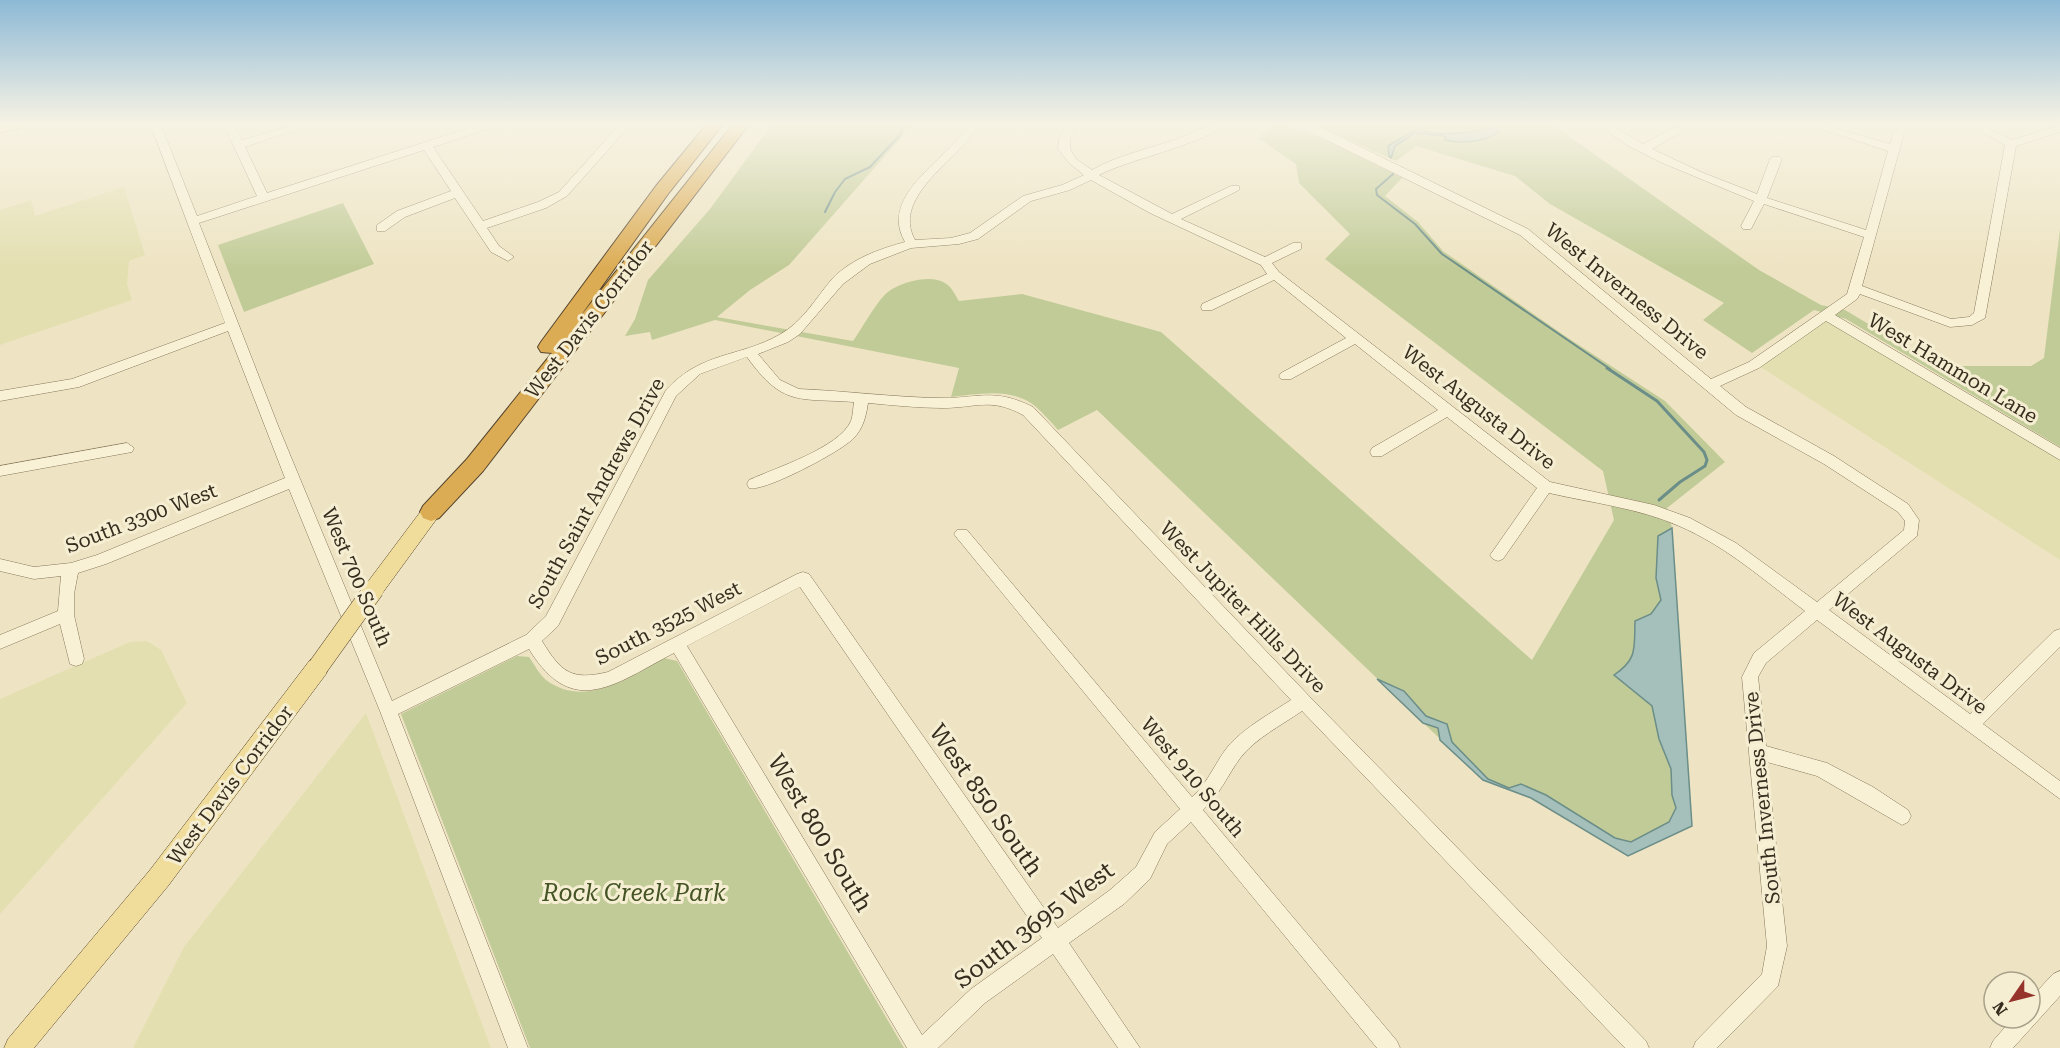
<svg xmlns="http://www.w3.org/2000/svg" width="2060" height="1048" font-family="'Roboto Serif',serif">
  <rect width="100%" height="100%" fill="#eee4c3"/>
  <path fill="#e3dfb0" d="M124,187L145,255L129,261L127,284L132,300L0,345V210L31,200L35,216Z
    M1826,320L2060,460V560L1759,366Z
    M147,641L161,650L187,703L0,914V699L130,642Z
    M366,713L491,1048H133L184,947Z"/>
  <path fill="#c1cb97" d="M773,123H914L789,265L750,290L717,317L853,341C861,330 878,299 888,292C901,282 931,274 945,283C952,287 955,295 959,301L1022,294L1161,332L1532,660L1614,520L1603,471L1325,259L1350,234L1299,183L1296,164L1258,138L1276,123L1319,137L1402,178L1385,196L1418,222L1443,251L1568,338L1665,401L1725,462L1667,508L1672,528L1692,826L1628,856L1531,798L1483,780L1097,410L1058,430C1051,422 1043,413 1035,406C1011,387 979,394 951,397L959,368L715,320L652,340L650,332L625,336L635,319L648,280L710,209Z
    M1311,123H1550L1759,270L1821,305L1845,310L1939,366H2031L2044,358L2060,229V447L1846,319L1814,310L1752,353L1703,320L1724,303L1550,204L1515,176L1416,146L1396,161Z
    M343,203L374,264L244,312L218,245Z
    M517,656L529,657C534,664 539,674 546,680C585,709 629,677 664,658L677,661L904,1048H530L401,714Z"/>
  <path fill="#a5c0bb" stroke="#6c8e89" stroke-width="1.5" d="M1415,123H1420L1421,130C1438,137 1478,133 1495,126L1500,131C1486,142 1463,144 1445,140L1446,137L1444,136L1415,133L1395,146L1391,158L1389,156L1388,146L1417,129Z
    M1672,528L1692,826L1628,856L1531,798L1483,780L1440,740L1438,728L1423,723L1377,679L1404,691L1426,716L1447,724L1452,742L1488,779L1509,788L1521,784L1546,795L1615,838L1631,842L1669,822L1676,808L1672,795L1671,769L1659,739L1652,706L1614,675C1638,659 1634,648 1635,621L1651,614L1661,600L1656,578L1658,536Z"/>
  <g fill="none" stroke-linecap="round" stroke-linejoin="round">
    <path stroke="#6c8e89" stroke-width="2" d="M1393,174L1376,189L1377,195L1415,224L1442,254L1610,369
      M825,212L835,192L845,179L870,167L901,134L902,129L898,123"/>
    <path stroke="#6c8e89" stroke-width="3" d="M1607,368L1657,401L1704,452L1707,460L1705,466L1680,482L1659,500"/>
    <defs>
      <path id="minor" d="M150,123H160L197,216L257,196L223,123H233L242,140L301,123H316L245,147L267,193L485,123H500L499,125L433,147L483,221L538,202L559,192L621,123H632L567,196L546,208L487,228L499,246L514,257L508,261L491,252L455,198L405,217L385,231H377V225L397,211L451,191L424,150L199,223L279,428L392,701L526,635L546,616L666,390C702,351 738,358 779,335C803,322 815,299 832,279C851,259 879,249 905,242C877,194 951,158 970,123H980C963,157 890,195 915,240L951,238L970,233L1023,196L1062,185L1084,175L1069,163L1058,149L1059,139L1067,123H1077L1070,139V149L1076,159L1092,170C1118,155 1149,149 1177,139C1194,133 1208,123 1226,123C1211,142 1127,160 1099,175L1172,214L1231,186H1239V190L1181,219L1265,257L1293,243H1301V249L1272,263L1279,272L1550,482L1654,505L1690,518L1736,543L1817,602L1904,530L1905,521L1898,512L1824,464L1736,415L1520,235L1292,123H1306L1324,129L1528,229L1711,379L1749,362L1847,294L1864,237L1764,204L1751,229H1743L1741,226L1754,201L1660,162L1627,145L1595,123H1607L1643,144L1675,127H1683V131L1652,149L1701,172L1757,194L1770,159L1772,157H1780L1782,159L1767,198L1866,230L1888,151L1803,123H1818L1890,144L1894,132L1902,123H1913L1904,133L1862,286L1951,319L1969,317L1974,313L2005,145L1966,123H1978L2012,140L2060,125V132L2016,146L1985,318L1972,325L1950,327L1860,294L1857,299L1835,315L2060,448V460L1826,321L1759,368L1720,386L1746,407L1834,456L1908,504L1919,520L1917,536L1829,610L1970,714L2054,631L2060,629V647L1983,724L2060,781V799L1817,620L1766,663L1758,677L1766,746L1827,763L1873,787L1908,810L1911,816L1908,822L1902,825L1817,776L1767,762L1787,946L1778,986L1717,1048H1693L1696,1041L1762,974L1767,946L1742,677L1754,653L1805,611C1765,581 1726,546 1679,526C1639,508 1592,503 1549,493L1503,559L1498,561L1493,559L1490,555L1493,551L1537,488L1447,417L1382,456H1372L1370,452L1372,448L1438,410L1355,344L1291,379H1281L1279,376L1281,373L1346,338L1274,280L1212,310H1202L1201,307L1202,304L1267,274L1261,265L1150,213L1091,180L1070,190L1031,201L978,239L959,244L911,248L870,264L843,284L800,334L788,342L758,354L780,380L799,389C846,391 891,397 938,398C978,399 993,387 1033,407L1309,696L1646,1041L1649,1048H1625L1302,711C1282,725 1256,738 1241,757C1228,774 1220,795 1203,810L1397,1041L1400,1048H1377L1191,822L1167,844L1150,879L1124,904L1069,943L1140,1048H1118L1053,954L985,1003L938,1048H907L674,653C616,683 573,721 529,649L398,714L528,1048H508L380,711L289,489L106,564L78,573L74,594V615L84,659L82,664L76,666L70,664L60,624L0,649V635L58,611L61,576L34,579L0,571V559L34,567L71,563L97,555L285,478L228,331L79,387L0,401V391L72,379L225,323ZM747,357C783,407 798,398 854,402C853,408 853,415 851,421C839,448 775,468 749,480L747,484L749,488C763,493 842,451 854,438C863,428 866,417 868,403C892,405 917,408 942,408C976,408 990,397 1023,415L1291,700C1271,713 1247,726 1230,744C1216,760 1209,782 1192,797L967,530H957L954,534L957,538L1180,809L1155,832L1136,867L1110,890L1058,928L809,574L803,572L797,574L608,672C571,681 561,672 542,641L558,626L676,396L700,374ZM800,587L1042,938L971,989L922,1035L687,646Z
        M127,443L134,448L132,452L0,476V466Z
        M2060,971V996L2013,1048H1990L1993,1041L2013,1018H2030V999L2053,974Z"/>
      <path id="major" d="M7,123H29L27,126L0,133V125Z
        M431,504L438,507L441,512L438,517L381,595L374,597L367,595L364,589L367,583L424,507Z
        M318,658L326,660L329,667L326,674L168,886L34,1048H4L8,1039L150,870L310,660Z"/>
      <path id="highway" d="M708,123H724L668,194L579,318L734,123H750L483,471L439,518L431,521L423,518L420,512L423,506L467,459L552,353L541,352L538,347L541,342L656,186Z"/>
    </defs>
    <use href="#minor" stroke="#87765a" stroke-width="1"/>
    <use href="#major" stroke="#55442e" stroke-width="1"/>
    <use href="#highway" stroke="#55442e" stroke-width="2"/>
    <use href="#minor" fill="#f8f1d6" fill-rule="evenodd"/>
    <use href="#major" fill="#f1dd9b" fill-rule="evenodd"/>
    <use href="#highway" fill="#dcac54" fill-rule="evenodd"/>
    <defs>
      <path id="major-bridge" d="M318,667L374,589"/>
    </defs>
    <use href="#major-bridge" stroke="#55442e" stroke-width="21" stroke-linecap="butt"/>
    <use href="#major-bridge" stroke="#f1dd9b" stroke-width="20"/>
  </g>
  <linearGradient id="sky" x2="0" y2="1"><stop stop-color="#8db9d6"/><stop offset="0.46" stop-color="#f7f3e4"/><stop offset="1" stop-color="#f7f3e4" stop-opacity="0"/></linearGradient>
  <rect width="2060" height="269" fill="url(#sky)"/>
  <g text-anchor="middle" stroke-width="6" stroke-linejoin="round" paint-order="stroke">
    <g font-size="20" fill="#372c1e" stroke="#f5eed2">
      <text transform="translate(1627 291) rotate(39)" y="7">West Inverness Drive</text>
      <text transform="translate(589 319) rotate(-52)" y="7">West Davis Corridor</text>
      <text transform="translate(1953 368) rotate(31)" y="7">West Hammon Lane</text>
      <text transform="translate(1479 407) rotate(38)" y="7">West Augusta Drive</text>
      <text transform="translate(596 493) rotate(-61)" y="7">South Saint Andrews Drive</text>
      <text transform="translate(141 518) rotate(-21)" y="7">South 3300 West</text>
      <text transform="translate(357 577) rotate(67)" y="7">West 700 South</text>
      <text transform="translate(1243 607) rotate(46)" y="7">West Jupiter Hills Drive</text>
      <text transform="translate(668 623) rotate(-27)" y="7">South 3525 West</text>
      <text transform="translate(1910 653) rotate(37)" y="7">West Augusta Drive</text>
      <text transform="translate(1193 777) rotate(50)" y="7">West 910 South</text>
      <text transform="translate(230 785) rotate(-53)" y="7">West Davis Corridor</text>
      <text transform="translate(1762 798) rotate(-96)" y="7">South Inverness Drive</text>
    </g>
    <g font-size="24" fill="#372c1e" stroke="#f5eed2">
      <text transform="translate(986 800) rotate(55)" y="8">West 850 South</text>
      <text transform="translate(820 833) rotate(59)" y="8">West 800 South</text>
      <text transform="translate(1034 925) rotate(-37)" y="8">South 3695 West</text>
    </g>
    <g font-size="24" font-style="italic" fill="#445425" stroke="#f5eed2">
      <text x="634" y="901">Rock Creek Park</text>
    </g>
  </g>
  <g transform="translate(2012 1000) rotate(235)"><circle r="28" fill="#f5eed2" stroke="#a9a08a" stroke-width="1.5"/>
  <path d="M0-4.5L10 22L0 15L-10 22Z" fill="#96332a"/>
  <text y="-9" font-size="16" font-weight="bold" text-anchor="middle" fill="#372c1e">N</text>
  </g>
</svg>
